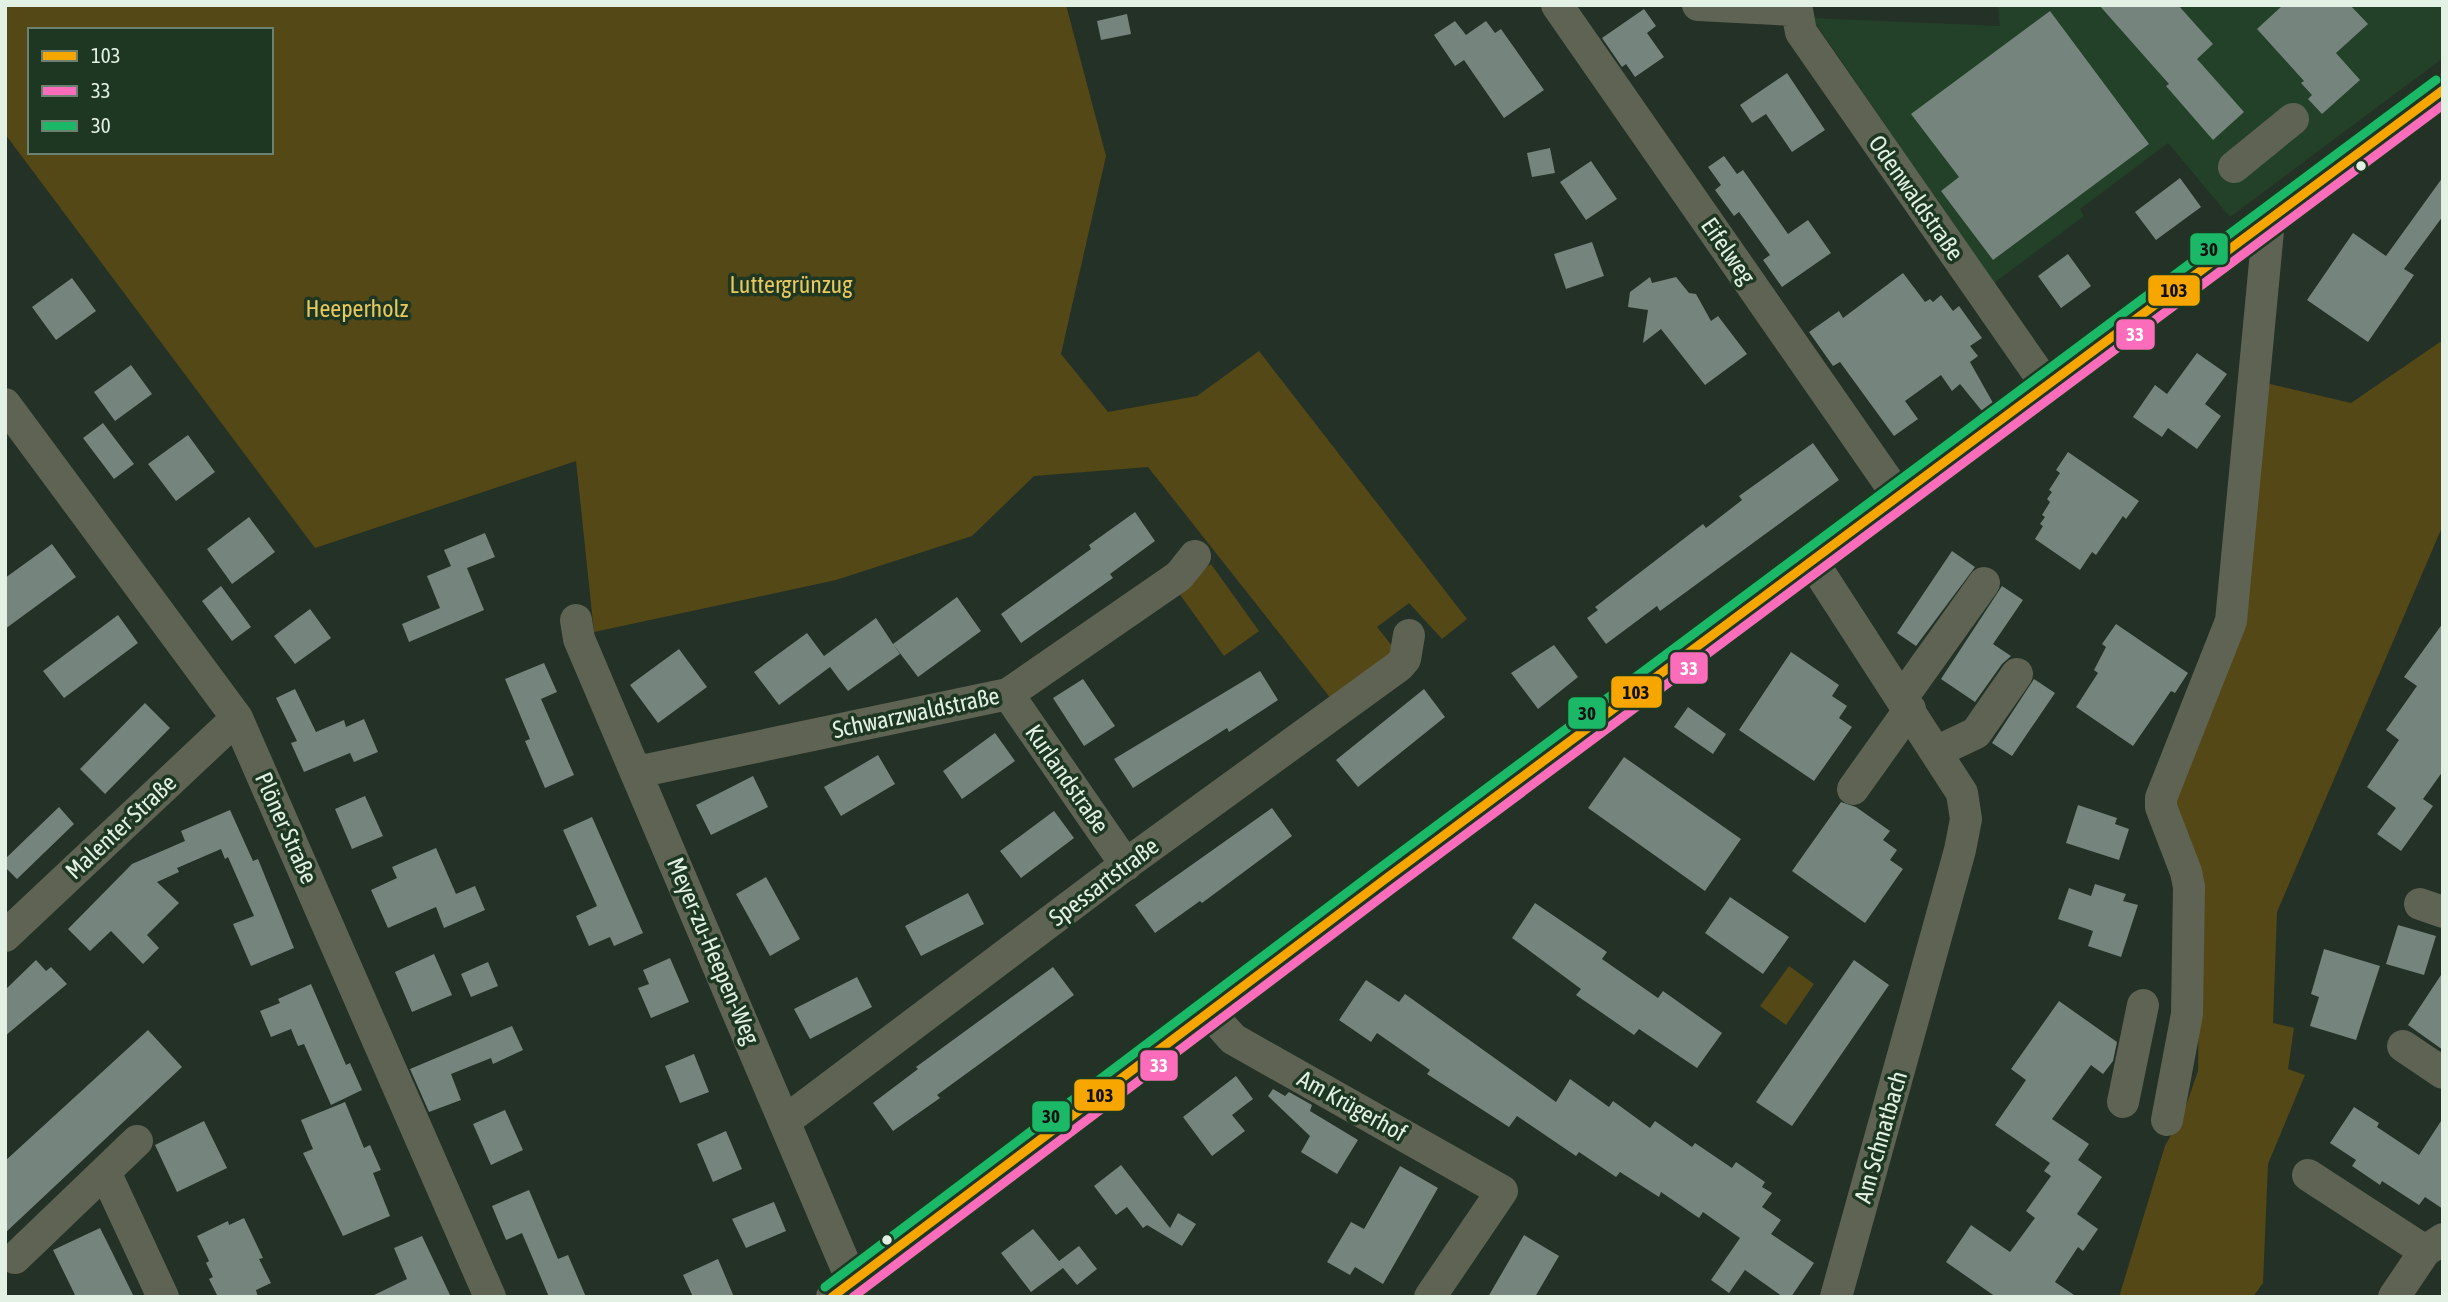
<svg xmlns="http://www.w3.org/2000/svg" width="2448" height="1302" font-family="'Asap Condensed',sans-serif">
  <rect width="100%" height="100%" fill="#243126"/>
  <path fill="#234128" d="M1998,5H2443V58L2230,217L2168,143L2080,209L2084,216L1994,283L1812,18L2000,26Z"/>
  <path fill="#544816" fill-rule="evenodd" d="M5,5H1066L1106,156L1061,354L1108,412L1197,396L1259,351L1467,619L1442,639L1409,603L1377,627L1397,652L1332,700L1148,467L1034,476L972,536L836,580L594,632L576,461L315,548L5,134ZM30,30H271V152H30Z
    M2443,340V525L2277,912L2273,1023L2294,1028L2288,1069L2305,1075L2268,1164L2263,1283L2253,1297H2119L2165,1146L2184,1111L2198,1071L2201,870L2178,823L2174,790L2243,619L2266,383L2351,403Z
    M1211,564L1259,631L1224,656L1176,589Z
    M1789,966L1814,984L1786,1025L1760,1006Z"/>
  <path fill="#75847c" d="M2099,5H2178L2213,44L2197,59L2244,112L2213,140L2166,86L2169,84Z
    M2283,5H2350L2368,24L2336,53L2360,80L2322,114L2308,99L2312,95L2301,83L2304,81L2257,29Z
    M1644,9L1656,26L1647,33L1664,57L1635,77L1626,64L1622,67L1602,38Z
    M2050,11L2149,144L1993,260L1941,191L1959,177L1911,114Z
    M1127,14L1131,34L1101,40L1097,21Z
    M1455,21L1466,35L1486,21L1495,33L1501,29L1544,90L1504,118L1464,60L1455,66L1434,35Z
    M1787,73L1825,130L1792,152L1766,114L1752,123L1740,105Z
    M1550,148L1555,173L1532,177L1527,153Z
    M1724,156L1737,174L1743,170L1788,234L1808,220L1831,253L1782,287L1763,260L1770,255L1739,212L1734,216L1715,190L1721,185L1708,167Z
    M1591,161L1617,199L1586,220L1560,182Z
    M2443,177V216L2404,269L2414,275L2368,342L2307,300L2353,233L2386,256Z
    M2180,178L2201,207L2156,240L2135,212Z
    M1592,242L1604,276L1566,289L1554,254Z
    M2068,254L2091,286L2061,308L2038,276Z
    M1903,273L1925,302L1930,299L1933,302L1941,295L1953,311L1959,306L1982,338L1970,346L1978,356L1970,362L1993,403L1982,411L1960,384L1952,391L1941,375L1905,401L1918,419L1894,436L1840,362L1833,366L1809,332L1839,311L1843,318Z
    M1650,277L1652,283L1676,277L1689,293L1696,294L1711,321L1718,316L1747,354L1705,385L1661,329L1643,343L1648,310L1628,307L1630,292Z
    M72,278L96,311L56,340L32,307Z
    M2197,353L2227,374L2205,404L2221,416L2197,449L2168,428L2162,437L2133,417L2155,385L2167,394Z
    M131,365L152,394L115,421L94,392Z
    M103,423L134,464L114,479L83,438Z
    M188,435L215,472L176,501L148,464Z
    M1813,443L1839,480L1660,611L1657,606L1606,644L1587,618L1598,610L1595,607L1703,524L1706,528L1742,500L1739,496Z
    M2068,452L2139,501L2126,519L2123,516L2096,555L2092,552L2080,570L2035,539L2043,526L2040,524L2045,517L2042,515L2050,502L2047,499L2052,492L2049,490L2060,473L2056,470Z
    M1135,512L1155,541L1110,574L1113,578L1021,643L1001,614L1091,549L1089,545Z
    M249,517L275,552L232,584L207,549Z
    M485,533L495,557L467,568L484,610L409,642L402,624L440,608L427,576L451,566L444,550Z
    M52,544L76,577L5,629V578Z
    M1952,551L1975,567L1916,646L1897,633Z
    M221,586L251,627L232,641L202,601Z
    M2002,586L2023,600L1993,644L2011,656L2002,664L1975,702L1941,679Z
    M957,597L981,631L918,677L893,644L900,654L848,691L830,667L779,705L754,672L807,633L824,656L876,618L893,644Z
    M310,609L331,638L295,664L274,636Z
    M118,615L138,643L64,698L43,671Z
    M2443,623V771L2423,799L2433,806L2401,851L2377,834L2396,808L2367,787L2399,740L2386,730L2417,686L2404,677Z
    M2116,624L2188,673L2175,693L2171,691L2133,746L2076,707L2098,673L2094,670L2106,647L2102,644Z
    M1554,645L1578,677L1538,709L1511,673Z
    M679,649L707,687L658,723L630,685Z
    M1791,652L1839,685L1832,696L1847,706L1839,718L1852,727L1814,781L1739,730Z
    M544,663L557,692L541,699L574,775L545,788L525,741L530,739L505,679Z
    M1260,671L1278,700L1229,732L1227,728L1133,788L1114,759Z
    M1083,679L1115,726L1084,746L1053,698Z
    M2034,679L2055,693L2012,756L1992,743Z
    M295,689L316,732L344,720L346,727L364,719L378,752L354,762L350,753L304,772L291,743L297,741L276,698Z
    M1424,689L1445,717L1358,787L1336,760Z
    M145,703L170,728L105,794L80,769Z
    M1688,707L1726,734L1713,754L1674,727Z
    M995,733L1015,761L962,799L943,771Z
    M878,755L895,784L841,816L824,787Z
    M1624,757L1741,839L1705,891L1588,808Z
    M753,776L768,807L711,835L696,805Z
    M365,796L383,836L352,849L335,809Z
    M1841,802L1856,807L1890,831L1883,840L1897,850L1890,860L1903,869L1865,923L1792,871Z
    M2078,805L2117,818L2115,824L2129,829L2119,860L2066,843Z
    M59,807L74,824L17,879L5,867V859Z
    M1272,808L1292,836L1202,903L1200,901L1155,933L1135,905Z
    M230,810L253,861L258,859L294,948L251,966L233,924L254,916L228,857L225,859L221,849L177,868L179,872L157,882L179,903L147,935L159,948L143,964L111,931L90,951L68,929L132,864L185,841L181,831Z
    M1054,811L1074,838L1021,878L1000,851Z
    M592,817L643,933L614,946L610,937L589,946L576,916L597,906L563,830Z
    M436,848L456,894L475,886L485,910L444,928L436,907L388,928L371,890L397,878L392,867Z
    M766,877L800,939L770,956L736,894Z
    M2095,884L2126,894L2123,901L2138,905L2121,957L2088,946L2093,931L2058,919L2069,888L2091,896Z
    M968,893L984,924L921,956L905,926Z
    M1730,897L1789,937L1763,974L1705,933Z
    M1535,903L1607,952L1602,959L1658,998L1663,991L1722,1033L1697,1068L1639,1029L1634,1035L1576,995L1581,989L1512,938Z
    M2398,925L2436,936L2424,975L2386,964Z
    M2324,949L2380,966L2356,1040L2310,1026L2319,997L2311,994Z
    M434,954L452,995L412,1012L395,972Z
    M670,958L689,1002L651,1018L638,988L649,984L643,970Z
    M36,960L46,971L51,967L67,984L5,1036V990Z
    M1854,960L1889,985L1792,1126L1756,1102Z
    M488,962L498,986L471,997L461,974Z
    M1053,967L1074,995L937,1095L940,1098L893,1131L873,1103L918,1069L916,1067Z
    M2443,972V1050L2408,1025Z
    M857,977L872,1007L810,1039L794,1009Z
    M1366,980L1399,1002L1405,994L1556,1102L1570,1079L1609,1107L1613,1101L1650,1128L1655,1121L1692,1147L1695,1143L1732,1168L1736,1162L1765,1182L1762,1187L1772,1193L1762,1207L1781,1220L1771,1234L1814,1263L1791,1297H1783L1745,1270L1729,1293L1711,1280L1740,1238L1703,1212L1699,1218L1661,1192L1659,1197L1620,1172L1616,1177L1579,1152L1576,1156L1517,1116L1509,1127L1427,1074L1430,1070L1377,1033L1371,1042L1339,1020Z
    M311,984L346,1065L350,1063L362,1090L331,1105L304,1044L298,1046L291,1029L271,1037L260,1011L280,1003L278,999Z
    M2059,1001L2117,1042L2113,1061L2103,1074L2091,1065L2052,1119L2089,1144L2078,1160L2102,1177L2077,1214L2098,1229L2083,1251L2078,1247L2055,1282L2077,1297H1996L1946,1262L1971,1225L2010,1252L2035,1218L2026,1211L2051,1176L2044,1171L2050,1163L1995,1125L2026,1080L2011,1069Z
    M512,1026L523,1050L493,1064L491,1058L451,1074L461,1100L429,1112L410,1069Z
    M148,1030L182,1067L5,1233V1161Z
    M694,1054L709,1092L680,1103L665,1066Z
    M1236,1076L1253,1099L1232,1115L1245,1131L1212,1156L1183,1117Z
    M1273,1089L1285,1096L1289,1092L1312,1105L1310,1111L1358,1140L1337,1174L1301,1152L1310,1136L1268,1096Z
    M345,1102L364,1148L370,1145L381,1170L373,1173L390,1216L343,1236L303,1153L313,1149L301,1120Z
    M2354,1107L2379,1123L2377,1127L2419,1155L2443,1118V1209L2425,1197L2419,1205L2382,1181L2380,1185L2352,1166L2356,1160L2330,1143Z
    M505,1110L523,1150L491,1165L473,1124Z
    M204,1121L227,1168L177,1192L155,1145Z
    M726,1131L742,1169L713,1182L697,1144Z
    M1121,1165L1170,1228L1178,1213L1196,1224L1182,1246L1147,1225L1143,1228L1127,1207L1116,1215L1094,1186Z
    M1400,1166L1438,1188L1383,1284L1355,1267L1350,1275L1327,1262L1351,1222L1364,1229Z
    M529,1190L558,1259L568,1255L586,1297H549L522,1233L506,1240L492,1206Z
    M774,1202L786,1231L746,1248L732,1219Z
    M244,1218L263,1258L259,1259L271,1283L256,1290L258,1297H218L209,1279L213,1277L206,1263L209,1261L197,1236L228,1221L229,1225Z
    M100,1228L112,1252L134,1297H76L53,1250Z
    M1033,1229L1059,1261L1079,1246L1097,1269L1077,1285L1063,1268L1031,1292L1001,1253Z
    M1524,1235L1559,1256L1535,1297H1488Z
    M422,1236L451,1297H370L407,1279L394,1248Z
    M718,1259L734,1297H693L683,1275Z"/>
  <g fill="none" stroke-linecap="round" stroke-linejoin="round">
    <path stroke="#5e6353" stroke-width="32" d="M1557,5L1898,496
      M1698,5L1795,10
      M1796,5L1801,32L2047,386
      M2234,167L2293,119
      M5,404L237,718L490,1297
      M1812,561L1962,793L1966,819L1960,850L1836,1297
      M576,620L579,639L852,1281
      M1008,694L1126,865
      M1902,698L1984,583
      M1938,751L1976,733L2017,674
      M637,772L1008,694L1179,576L1195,556
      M1853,789L1910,709
      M2420,904L2443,912
      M5,936L237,718
      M1209,1012L1233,1039L1502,1191L1430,1297
      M2403,1046L2443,1073
      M2123,1102L2143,1005
      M2167,1120L2187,1014L2189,887L2186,872L2161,807V798L2231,621L2269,220
      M785,1121L1129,862L1399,666L1405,659L1409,635
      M105,1172L163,1297
      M2308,1175L2425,1251L2443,1239
      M15,1258L137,1141
      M832,1297L1384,880L2443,90
      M2394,1297L2425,1251"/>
    <defs>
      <path id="bus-1" d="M832,1297L1384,880L2443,90"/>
      <path id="bus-2" d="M853,1297L1391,890L2443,105"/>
      <path id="bus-3" d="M825,1287L1377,870L2436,80"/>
    </defs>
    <use href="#bus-1" stroke="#1e3722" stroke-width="14"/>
    <use href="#bus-2" stroke="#1e3722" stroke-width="14"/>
    <use href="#bus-3" stroke="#1e3722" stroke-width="14"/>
    <use href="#bus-1" stroke="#f7a600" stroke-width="9"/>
    <use href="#bus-2" stroke="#fb6dba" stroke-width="9"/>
    <use href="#bus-3" stroke="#1ab867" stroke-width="9"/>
  </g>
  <g fill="#e2f1e3" stroke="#1e3722" stroke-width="2.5">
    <circle cx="2361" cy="166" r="6"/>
    <circle cx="887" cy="1240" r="6"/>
  </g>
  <g text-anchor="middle" stroke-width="7" stroke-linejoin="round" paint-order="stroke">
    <g font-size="24" fill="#e2f1e3" stroke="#1e3722">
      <text transform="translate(1916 198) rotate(55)" y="8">Odenwaldstraße</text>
      <text transform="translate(1728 251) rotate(55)" y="8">Eifelweg</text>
      <text transform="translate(916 713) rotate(-12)" y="8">Schwarzwaldstraße</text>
      <text transform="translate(1067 779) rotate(55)" y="8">Kurlandstraße</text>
      <text transform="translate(121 827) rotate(-43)" y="8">Malenter Straße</text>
      <text transform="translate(286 828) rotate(66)" y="8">Plöner Straße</text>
      <text transform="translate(1104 882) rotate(-37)" y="8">Spessartstraße</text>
      <text transform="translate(713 951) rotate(67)" y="8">Meyer-zu-Heepen-Weg</text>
      <text transform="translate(1352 1106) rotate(29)" y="8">Am Krügerhof</text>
      <text transform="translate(1881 1137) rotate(-74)" y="8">Am Schnatbach</text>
    </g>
    <g font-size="24" fill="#e9c85e" stroke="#1e3722">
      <text x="791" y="293">Luttergrünzug</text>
      <text x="357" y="317">Heeperholz</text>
    </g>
  </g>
  <g stroke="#1e3722" stroke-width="2.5">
    <rect x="2189" y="232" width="40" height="34" rx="7" fill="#1ab867"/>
    <rect x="2147" y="274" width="54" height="33" rx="7" fill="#f7a600"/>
    <rect x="2115" y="318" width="41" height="33" rx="7" fill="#fb6dba"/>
    <rect x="1669" y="651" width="40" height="34" rx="7" fill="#fb6dba"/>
    <rect x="1610" y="675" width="53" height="34" rx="7" fill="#f7a600"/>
    <rect x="1567" y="696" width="40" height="34" rx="7" fill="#1ab867"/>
    <rect x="1139" y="1049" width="40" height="33" rx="7" fill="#fb6dba"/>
    <rect x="1073" y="1078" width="53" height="34" rx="7" fill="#f7a600"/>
    <rect x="1031" y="1100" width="40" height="33" rx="7" fill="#1ab867"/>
  </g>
  <g font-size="19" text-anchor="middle" font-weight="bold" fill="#fff">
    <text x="2135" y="341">33</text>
    <text x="1689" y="675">33</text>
    <text x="1159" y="1072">33</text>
  </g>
  <g font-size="19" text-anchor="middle" font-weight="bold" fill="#111">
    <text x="2209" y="256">30</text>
    <text x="2174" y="297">103</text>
    <text x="1636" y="699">103</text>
    <text x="1587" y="720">30</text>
    <text x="1100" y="1102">103</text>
    <text x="1051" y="1123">30</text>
  </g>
  <rect width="2448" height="1302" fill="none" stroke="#e2f1e3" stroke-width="14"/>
  <rect x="28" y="28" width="245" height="126" fill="#1e3722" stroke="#6c816f" stroke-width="2"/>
  <rect x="42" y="51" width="35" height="10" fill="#f7a600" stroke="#6c816f" stroke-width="2"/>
  <text x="91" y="63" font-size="21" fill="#e2f1e3">103</text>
  <rect x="42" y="86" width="35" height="10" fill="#fb6dba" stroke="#6c816f" stroke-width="2"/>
  <text x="91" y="98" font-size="21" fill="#e2f1e3">33</text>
  <rect x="42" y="121" width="35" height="10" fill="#1ab867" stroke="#6c816f" stroke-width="2"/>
  <text x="91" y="133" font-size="21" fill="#e2f1e3">30</text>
</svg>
